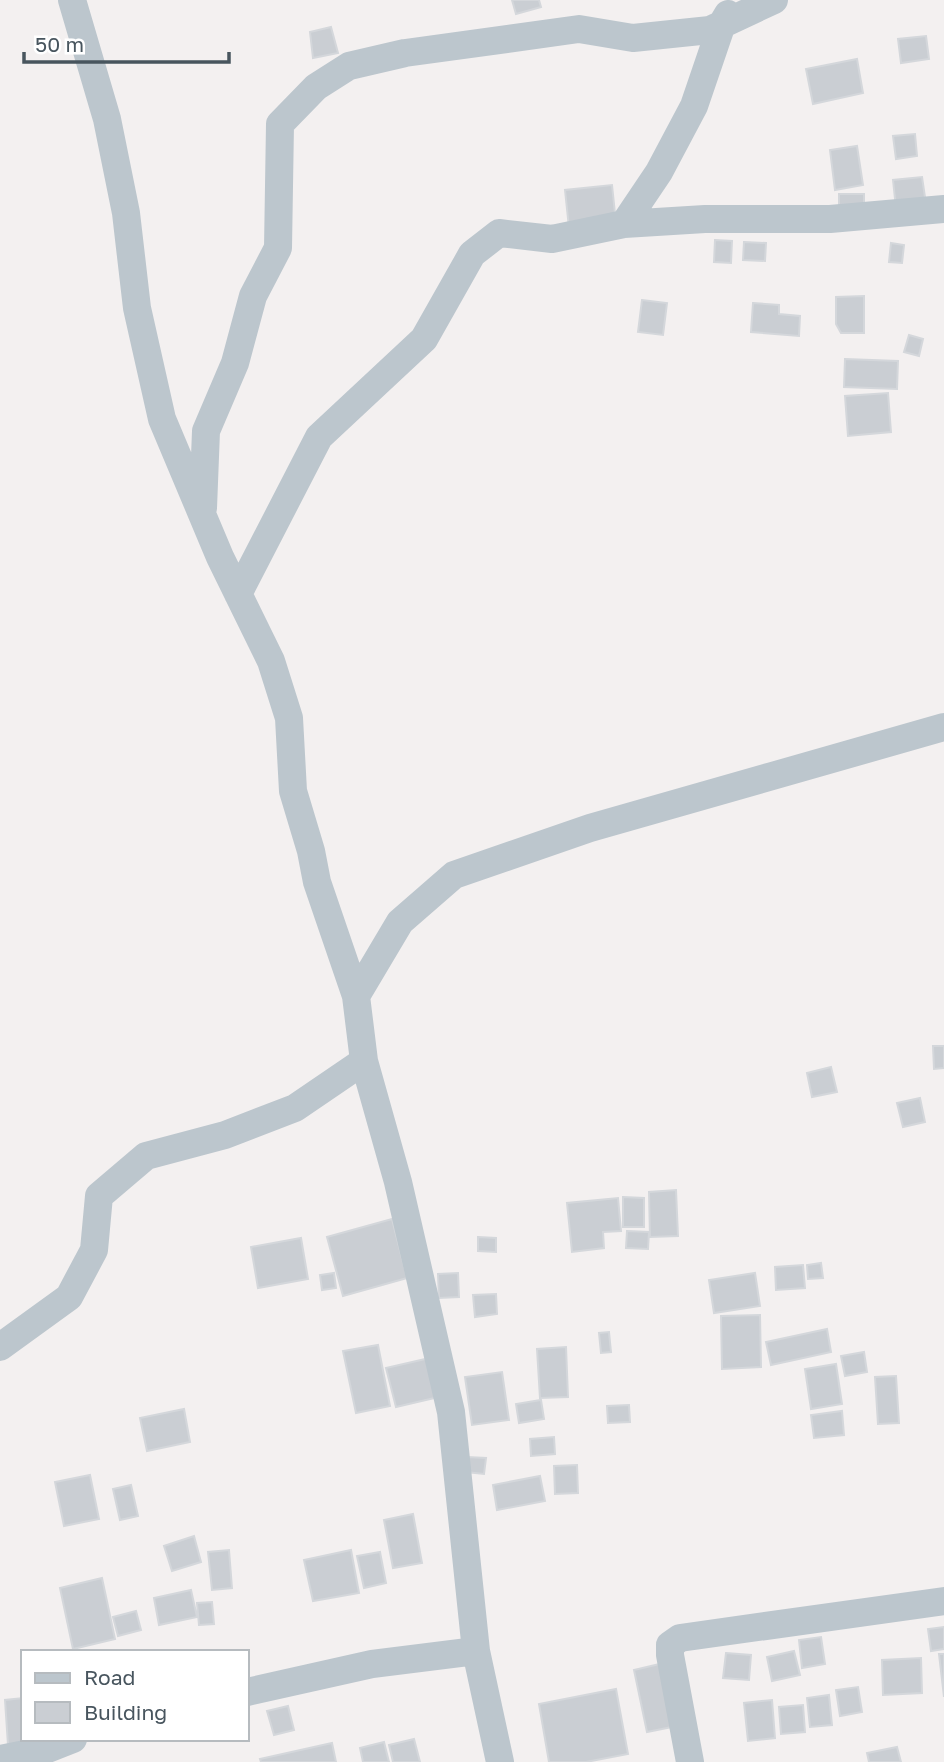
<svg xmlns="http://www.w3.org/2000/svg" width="944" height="1762" font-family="'Golos Text',sans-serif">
  <rect width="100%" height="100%" fill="#f3f0f0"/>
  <path fill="#caced3" stroke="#d4d7db" stroke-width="2" d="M512,0H539L541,7L516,14Z
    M331,27L338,53L313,58L310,32Z
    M926,36L929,59L901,63L898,39Z
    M857,59L863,93L813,104L806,69Z
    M915,134L917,156L896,159L893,136Z
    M857,146L863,185L835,190L830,150Z
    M922,177L926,204L896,208L893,180Z
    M612,185L616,223L569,228L565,190Z
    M839,194H864V214H839Z
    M715,240L732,241L731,263L714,262Z
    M744,242L766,243L765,261L743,260Z
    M891,243L904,245L902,263L889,262Z
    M864,296V333H841L836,324V297Z
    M642,300L667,303L663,335L638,332Z
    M753,303L779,305V314L800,316L799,336L751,332Z
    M909,335L923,339L919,356L904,352Z
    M845,359L898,361L897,389L844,387Z
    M888,393L891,432L848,436L845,396Z
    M933,1046H944V1068L934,1069Z
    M831,1067L837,1092L812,1097L807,1073Z
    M920,1098L925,1122L903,1127L897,1103Z
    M676,1190L678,1236L650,1237L649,1192Z
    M623,1197L644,1198V1227H623Z
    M618,1198L621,1231L603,1232L604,1248L572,1252L567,1203Z
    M392,1219L407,1278L343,1296L327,1237Z
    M627,1231L649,1232L648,1249L626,1248Z
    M478,1237L496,1238V1252L478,1251Z
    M301,1238L308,1279L258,1288L251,1247Z
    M821,1263L823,1278L808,1279L807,1265Z
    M803,1265L805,1288L776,1290L775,1267Z
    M334,1273L336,1288L322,1290L320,1275Z
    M458,1273L459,1297L439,1298L438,1274Z
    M755,1273L760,1306L714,1313L709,1280Z
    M496,1294L497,1314L475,1317L473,1295Z
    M760,1315L761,1367L722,1369L721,1316Z
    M827,1329L831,1352L771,1365L766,1342Z
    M609,1332L611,1352L601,1353L599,1333Z
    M378,1345L390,1406L356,1413L343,1351Z
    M566,1347L568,1397L540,1398L537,1349Z
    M864,1352L867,1372L845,1376L841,1356Z
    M434,1357L443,1396L396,1407L386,1368Z
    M836,1364L842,1404L811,1409L805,1369Z
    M502,1372L509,1420L472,1425L465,1377Z
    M896,1376L899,1423L878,1424L875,1377Z
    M541,1400L544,1419L519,1423L516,1404Z
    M629,1405L630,1422L608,1423L607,1406Z
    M184,1409L190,1442L147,1451L140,1418Z
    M842,1411L844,1435L814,1438L811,1415Z
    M554,1437L555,1454L531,1456L530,1439Z
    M467,1457L486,1458L484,1474L466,1472Z
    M577,1465L578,1493L555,1494L554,1466Z
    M90,1475L99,1519L64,1526L55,1482Z
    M540,1476L545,1501L497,1510L493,1485Z
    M131,1485L138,1516L120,1520L113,1489Z
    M413,1514L422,1563L393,1568L384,1520Z
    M194,1536L201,1562L172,1571L164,1546Z
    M229,1550L232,1588L212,1590L208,1552Z
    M351,1550L359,1593L313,1601L304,1560Z
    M380,1552L386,1583L364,1588L357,1556Z
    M102,1578L115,1639L73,1649L60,1588Z
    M191,1590L197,1617L159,1625L154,1598Z
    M212,1602L214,1624L199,1625L197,1603Z
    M136,1611L141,1630L118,1636L113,1617Z
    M944,1627V1649L931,1651L928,1629Z
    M821,1637L825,1664L802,1668L799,1640Z
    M794,1651L800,1675L772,1681L767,1657Z
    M726,1653L751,1655L749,1680L723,1678Z
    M939,1654H944V1697Z
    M921,1658L922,1693L883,1695L882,1660Z
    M668,1662L682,1725L647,1732L634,1670Z
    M858,1687L862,1712L840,1716L836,1690Z
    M616,1689L628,1754L586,1762H549L539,1704Z
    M829,1695L832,1725L810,1727L807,1698Z
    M23,1698V1739H52L8,1745L5,1700Z
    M772,1700L775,1738L748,1741L744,1703Z
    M803,1705L805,1732L781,1734L779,1707Z
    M288,1706L294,1730L274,1735L267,1711Z
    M414,1739L420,1762H393L389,1745Z
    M384,1742L389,1762H363L360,1748Z
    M332,1743L336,1762H261L260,1759Z
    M897,1747L901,1762H869L867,1753Z"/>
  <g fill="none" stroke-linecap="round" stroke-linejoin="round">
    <path stroke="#bcc6cd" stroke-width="28" d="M72,0L107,119L126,213L137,308L162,419L220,557L271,661L289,718L293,791L311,851L317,882L356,996L364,1061L398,1182L451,1412L476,1651L500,1762
      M624,224L659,172L694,106L722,24L728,14
      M203,508L206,431L235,363L253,296L278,248L280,124L316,87L349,66L405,53L579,29L633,38L710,30L774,0
      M238,594L319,437L424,339L472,254L499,233L552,239L624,224L705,219H830L944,209
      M356,996L400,922L454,875L590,828L944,727
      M0,1347L69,1297L94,1250L99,1196L146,1156L225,1135L295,1108L364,1061
      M247,1692L372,1664L476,1651
      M0,1759L45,1750L73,1739
      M690,1762L670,1655V1645L680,1638L944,1601"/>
  </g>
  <rect x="21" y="1650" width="228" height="91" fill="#ffffff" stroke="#b6bbbf" stroke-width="2"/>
  <rect x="35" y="1673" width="35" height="10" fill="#bcc6cd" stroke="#b6bbbf" stroke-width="2"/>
  <text x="84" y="1685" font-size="21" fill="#48555e">Road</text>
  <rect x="35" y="1702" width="35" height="21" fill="#caced3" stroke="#b6bbbf" stroke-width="2"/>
  <text x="84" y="1720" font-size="21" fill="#48555e">Building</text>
  <path d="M24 52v10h205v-10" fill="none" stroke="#48555e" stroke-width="3.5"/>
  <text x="35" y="52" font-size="21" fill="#48555e" stroke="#ffffff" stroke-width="5" paint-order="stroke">50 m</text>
</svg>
